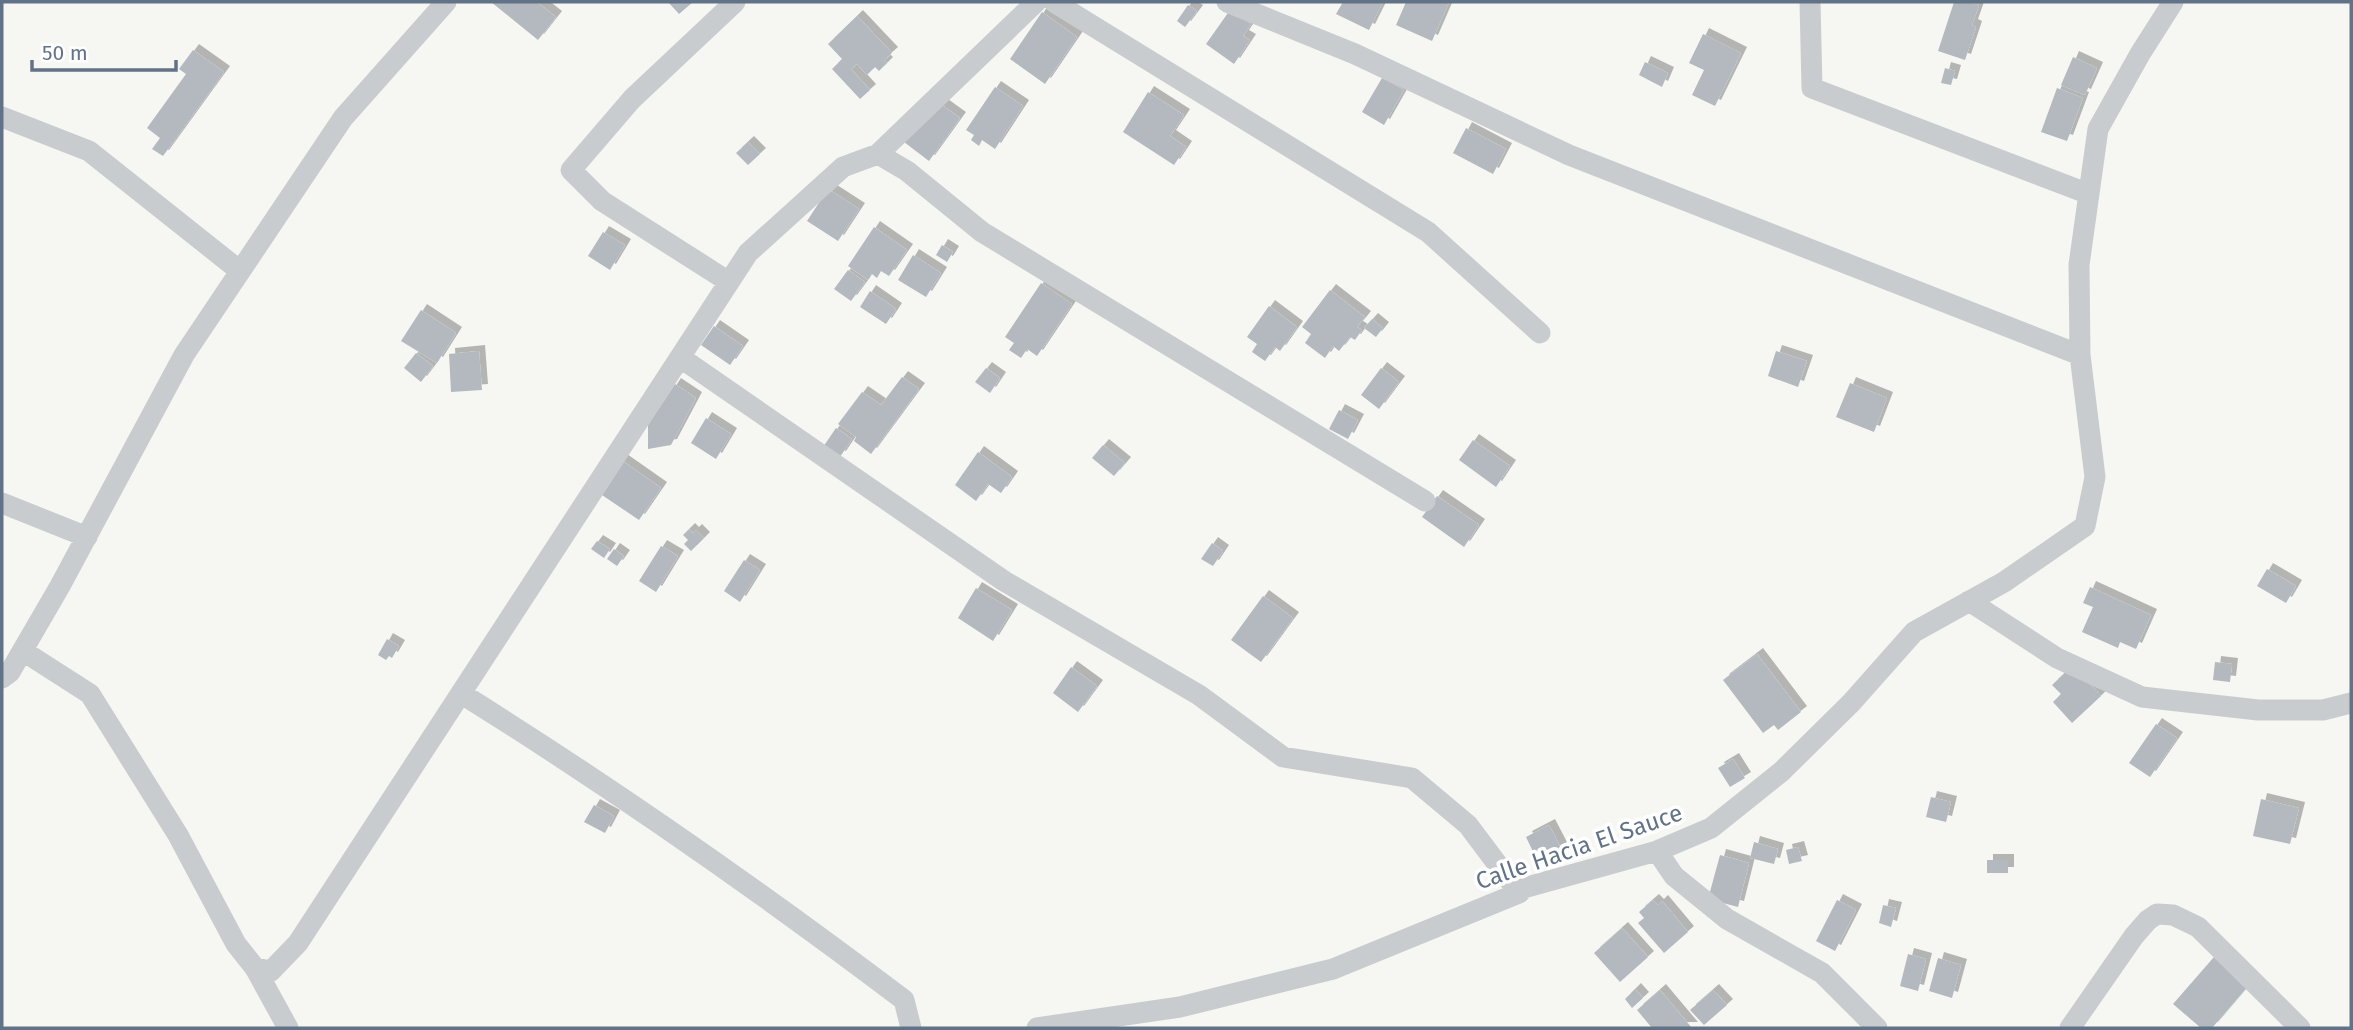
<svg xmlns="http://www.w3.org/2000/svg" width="2353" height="1030" font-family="'Fira Sans',sans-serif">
  <defs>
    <filter id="shadow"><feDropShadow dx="6" dy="-6" stdDeviation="0" flood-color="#0004"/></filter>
  </defs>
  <rect width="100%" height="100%" fill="#f6f7f3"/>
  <path fill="#b3b9bf" filter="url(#shadow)" d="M491,2H537L556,17L538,40Z
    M668,2H693L679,14Z
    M1343,2H1383L1369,30L1336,14Z
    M1406,2H1449L1432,41L1396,25Z
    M1954,2H1969L1979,5L1972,25L1976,27L1965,60L1938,51Z
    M1188,5L1197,11L1185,27L1177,21Z
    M1230,10L1251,24L1243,36L1250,40L1234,64L1206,44Z
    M1042,12L1077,37L1045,84L1010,59Z
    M857,16L892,53L884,60L887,63L879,71L875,67L867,75L857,64L851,69L870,90L860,99L832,69L842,59L828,44Z
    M1703,34L1741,53L1715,106L1692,95L1704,70L1689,63Z
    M193,50L224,72L163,156L152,149L160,138L147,128L186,74L179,69Z
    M2073,57L2097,68L2085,95L2061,85Z
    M1645,62L1668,73L1662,87L1639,75Z
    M1945,68L1955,71L1951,85L1941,83Z
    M1382,78L1404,90L1384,125L1362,112Z
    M995,87L1023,106L995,149L982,140L979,146L971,140L974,135L966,130Z
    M2057,88L2083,98L2067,141L2041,132Z
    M1148,92L1184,115L1170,136L1186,147L1174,165L1123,132Z
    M935,100L960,118L929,161L904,142Z
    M1466,128L1506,149L1493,174L1453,153Z
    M748,142L760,154L748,165L736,153Z
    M828,189L859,209L838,241L807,221Z
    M874,227L907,250L889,276L881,271L877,278L872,274L868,280L848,266Z
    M603,232L625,245L610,270L588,256Z
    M942,245L953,252L947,262L936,255Z
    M913,255L941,273L926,297L898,280Z
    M848,270L865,282L851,301L834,289Z
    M1041,283L1072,304L1037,356L1027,349L1021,358L1009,350L1014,343L1005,337Z
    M1330,290L1365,317L1357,327L1362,330L1355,340L1350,337L1339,351L1333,346L1325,358L1305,343L1311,334L1302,327Z
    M870,291L896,309L886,324L860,307Z
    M1269,306L1297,327L1280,351L1275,347L1265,361L1252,352L1257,344L1247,337Z
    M421,310L456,333L437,363L401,341Z
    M1372,319L1383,328L1376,337L1364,328Z
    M714,326L743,346L730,365L701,345Z
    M479,351L482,390L451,392L449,354Z
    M1776,351L1807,361L1798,387L1768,376Z
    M416,353L433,366L421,382L404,368Z
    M986,368L1000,378L990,393L975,382Z
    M1381,368L1399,382L1379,409L1361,395Z
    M902,377L919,389L871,454L854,441L856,437L838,424L862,392L881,405Z
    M1850,383L1887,398L1874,432L1836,417Z
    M675,384L696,398L671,445L648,449V425Z
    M1339,410L1358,420L1348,439L1329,429Z
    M706,418L731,434L716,459L691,443Z
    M836,428L852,439L840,457L821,450Z
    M1473,440L1510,466L1496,487L1459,460Z
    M1103,445L1125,463L1114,476L1092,458Z
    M978,452L1012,477L1001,493L988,484L976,501L955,485Z
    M621,460L661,488L639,520L599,493Z
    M1437,496L1479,525L1464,547L1422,517Z
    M689,529L693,533L696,530L704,538L691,551L684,544L688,540L683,535Z
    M597,541L610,549L604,558L591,549Z
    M1212,543L1223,551L1213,566L1201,559Z
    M661,546L678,556L656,592L639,581Z
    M614,549L624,556L617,566L607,559Z
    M744,560L760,570L740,602L724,591Z
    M2267,569L2296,586L2286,603L2257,586Z
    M2090,587L2151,615L2136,649L2120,642L2118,648L2082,632L2093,607L2083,603Z
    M976,588L1012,610L993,641L958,618Z
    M1263,596L1293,618L1261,662L1231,640Z
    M387,639L399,646L392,658L389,656L386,660L378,655Z
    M1757,654L1801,712L1778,730L1774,725L1763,733L1723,680Z
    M2215,662L2232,664L2230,682L2213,680Z
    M2072,666L2101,696L2072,723L2053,702L2061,694L2052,685Z
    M1071,667L1097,686L1078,712L1053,693Z
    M2156,724L2177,738L2150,777L2129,763Z
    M1733,759L1745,778L1730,787L1718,768Z
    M1931,797L1951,802L1946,822L1926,817Z
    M2261,799L2299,808L2290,844L2253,836Z
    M594,805L614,816L605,833L584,822Z
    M1549,825L1561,848L1537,860L1526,837Z
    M1754,842L1778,849L1774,864L1750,858Z
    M1798,847L1802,861L1789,864L1786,850Z
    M1720,855L1749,863L1738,907L1708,899Z
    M1987,860H2008V873H1987Z
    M1653,900L1658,905L1662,901L1688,932L1664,953L1638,923L1644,918L1639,912Z
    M1837,900L1856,910L1835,951L1816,941Z
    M1883,905L1896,908L1891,927L1879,923Z
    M1622,928L1648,957L1620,982L1594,953Z
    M1908,954L1926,959L1918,991L1900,986Z
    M2214,957L2247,987L2212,1028H2201L2173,1004Z
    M1938,958L1961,965L1952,998L1929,991Z
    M1635,989L1643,998L1632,1008L1625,999Z
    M1660,990L1681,1015L1692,1028H1652L1637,1010Z
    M1713,990L1727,1005L1704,1025L1690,1010Z"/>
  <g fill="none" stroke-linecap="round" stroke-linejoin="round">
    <path stroke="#c9cccf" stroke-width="21" d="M1054,2L1428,232L1540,333
      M1227,2L1355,54L1569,155L2080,355
      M1810,2L1812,88L2089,194
      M2,117L89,151L240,271
      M878,154L1036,2
      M729,282L602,201L571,170L632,99L735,2
      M681,358L1004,581L1199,695L1283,757L1412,778L1468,825L1519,893
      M2,503L87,537
      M1969,601L2057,658L2142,697L2258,710H2323L2351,703
      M23,651L90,694L178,835L236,944L255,968L271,971L298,943L748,253L843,167L878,154L907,171L982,232L1425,501
      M2,678L10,672L60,586L184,355L343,118L446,2
      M462,694C614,789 761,892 904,1000L911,1028
      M1657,851L1674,876L1727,919L1822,973L1877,1028
      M255,968L288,1028
      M1037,1028L1180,1007L1333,969L1519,893L1524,888L1657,851L1711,828L1781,772L1851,703L1914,632L2004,582L2085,526L2095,477L2080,355L2079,265L2098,129L2140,54L2173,2
      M2070,1028L2134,936L2148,920L2157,914L2173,915L2198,927L2300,1028"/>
  </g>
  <g text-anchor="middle" stroke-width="7" stroke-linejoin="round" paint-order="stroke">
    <g font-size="24" fill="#637387" stroke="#fff">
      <text transform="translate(1579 847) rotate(-19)" y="8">Calle Hacia El Sauce</text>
    </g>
  </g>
  <rect width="2353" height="1030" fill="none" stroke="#637387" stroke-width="7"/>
  <path d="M32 60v10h144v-10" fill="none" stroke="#637387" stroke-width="3.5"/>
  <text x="42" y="60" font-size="21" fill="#637387" stroke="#ffffff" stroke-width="5" paint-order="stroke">50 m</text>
</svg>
